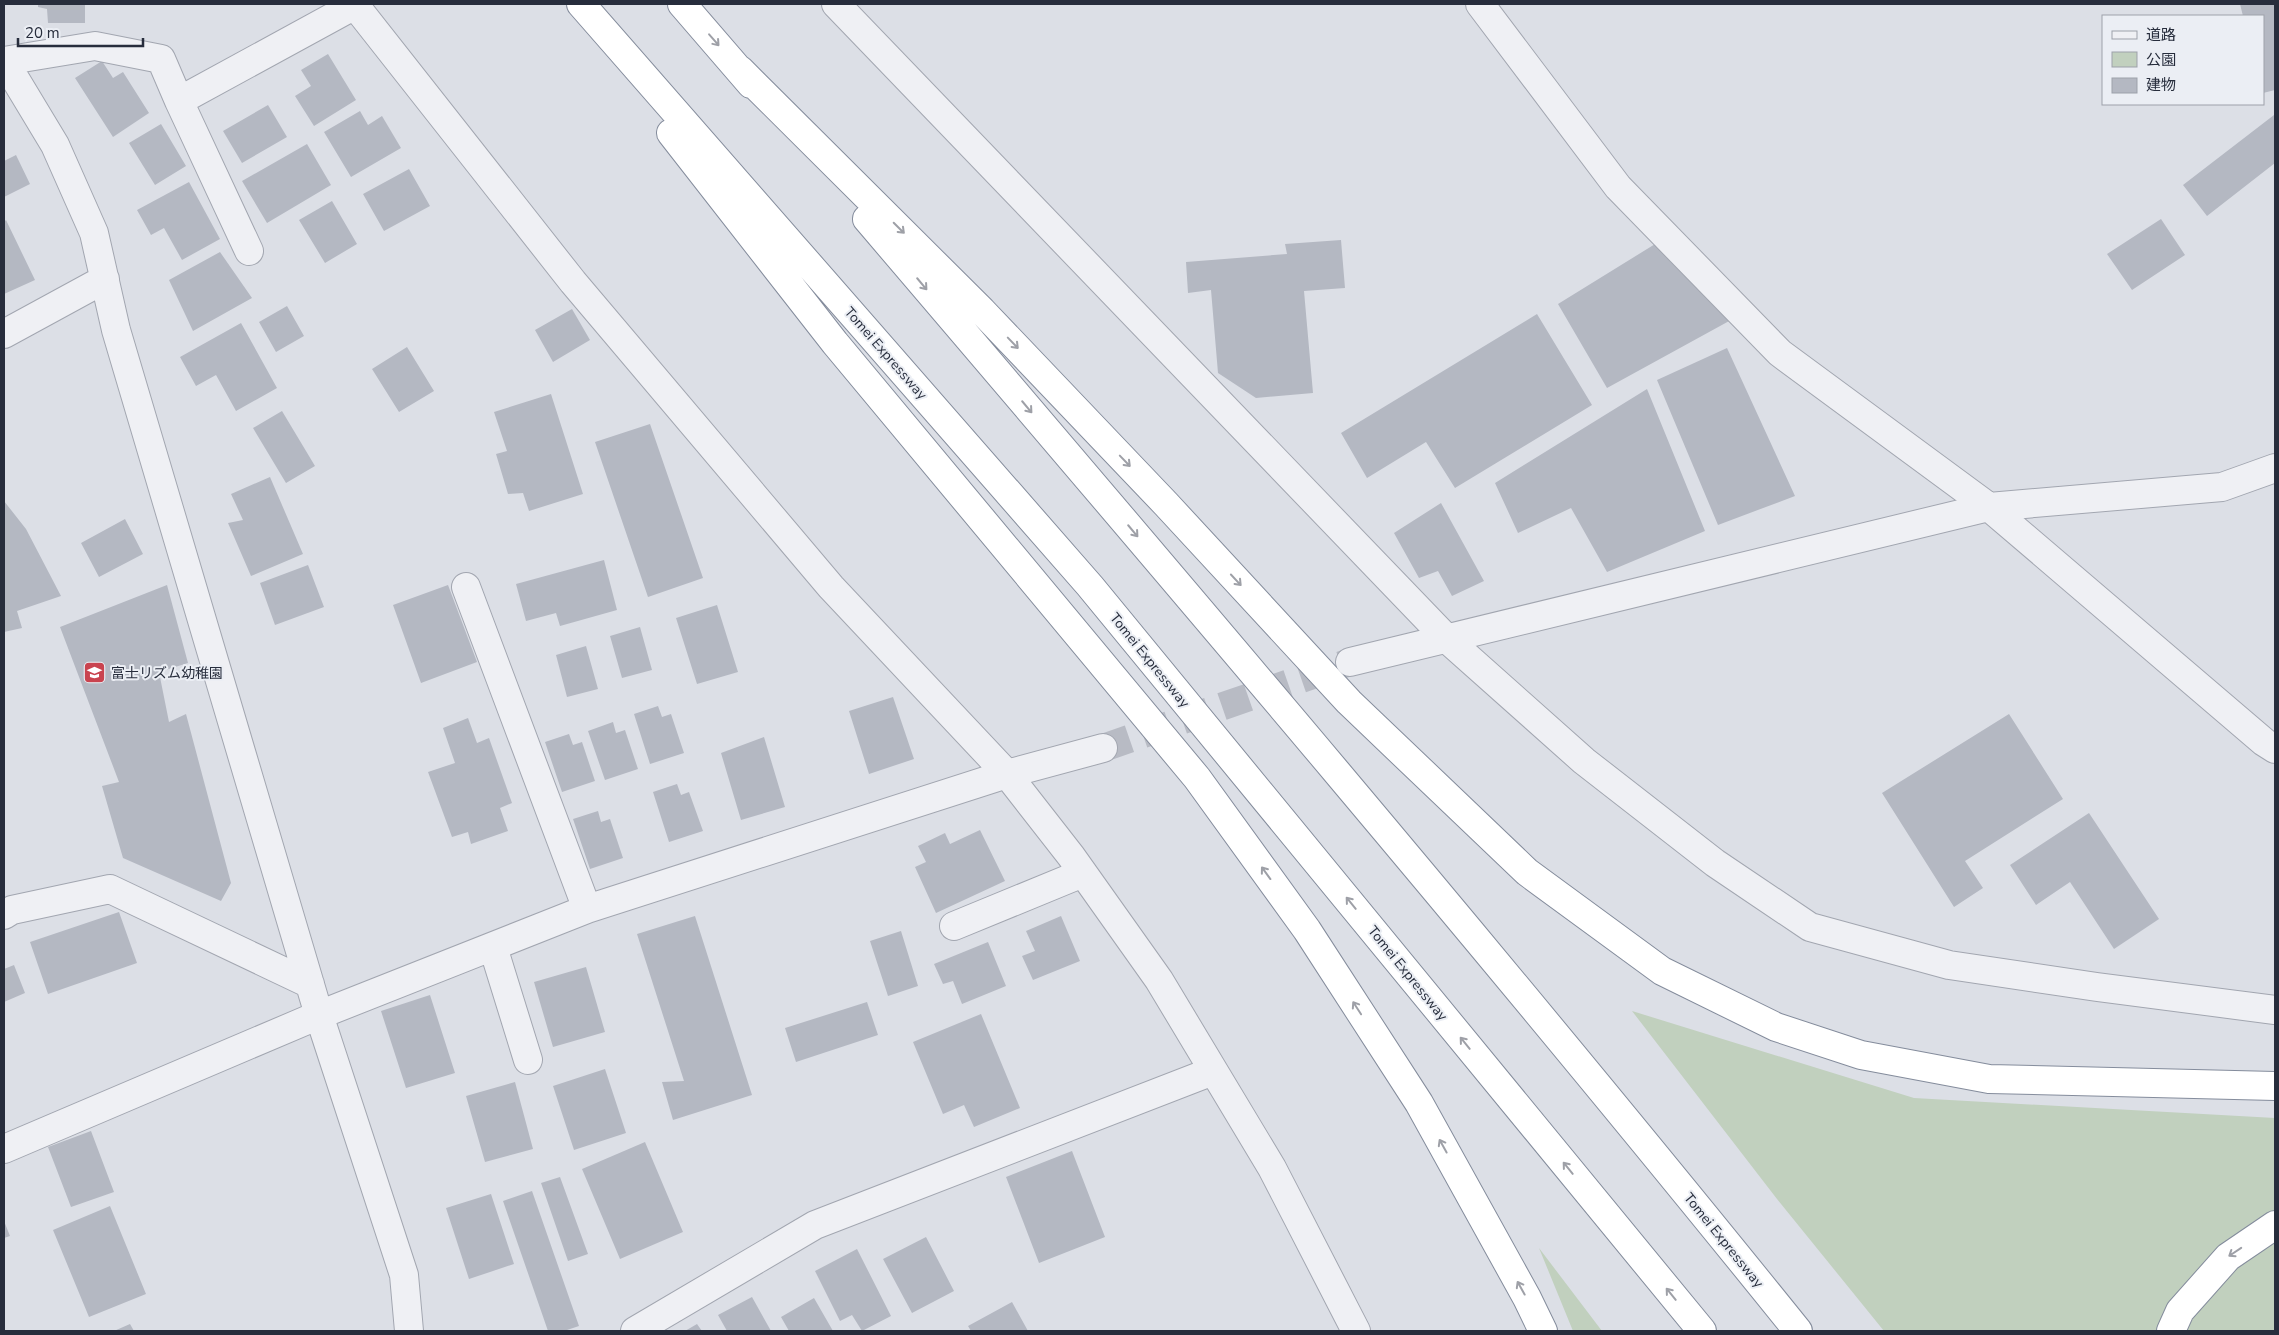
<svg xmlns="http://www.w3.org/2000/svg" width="2279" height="1335" font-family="'Nunito Sans','Noto Sans JP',sans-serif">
  <rect width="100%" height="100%" fill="#dcdfe6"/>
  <path fill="#c1d0be" d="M1632,1011L1914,1098L2275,1118V1331H1884L1777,1199Z
    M1539,1248L1602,1331H1573Z"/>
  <path fill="#b4b8c2" d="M38,4H85V23H48L47,9L38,7Z
    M2240,4H2275V90L2263,93V16H2243Z
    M328,54L356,100L314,126L295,96L311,86L301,70Z
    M102,61L113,78L123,72L149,113L113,137L75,78Z
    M268,105L287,137L242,163L223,131Z
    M360,111L368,125L382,116L401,148L351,177L324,132Z
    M2274,115L2275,163L2207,216L2183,185Z
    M161,124L186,166L155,185L129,143Z
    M307,144L331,185L267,223L242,181Z
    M16,155L30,184L4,197V161Z
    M409,169L430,206L384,231L363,194Z
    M189,182L220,239L182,260L164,228L151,235L137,210Z
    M332,201L357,244L325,263L299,220Z
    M2161,219L2185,255L2132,290L2107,254Z
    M6,220L35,280L4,294V222Z
    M1341,240L1345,288L1304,291L1313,393L1256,398L1218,373L1211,290L1188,293L1186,262L1287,254L1285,244Z
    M1660,241L1731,320L1607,388L1558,304Z
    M220,252L252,298L193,331L169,280Z
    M287,306L304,336L276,352L259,322Z
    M572,309L590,340L553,362L535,330Z
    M1537,314L1592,405L1455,488L1426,442L1367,478L1341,433Z
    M241,323L277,388L236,411L216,375L196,386L180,357Z
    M407,347L434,391L399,412L372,369Z
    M1727,348L1795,496L1718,525L1657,380Z
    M1647,389L1705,531L1607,572L1571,508L1518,533L1495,483Z
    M551,394L583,494L529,511L523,493L508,494L496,454L507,451L494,412Z
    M282,411L315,466L286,483L253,428Z
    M650,424L703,578L648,597L595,442Z
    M270,477L303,554L251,576L228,523L243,520L231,494Z
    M4,501L26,529L61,596L17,611L22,628L4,632Z
    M1441,503L1484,581L1452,596L1438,571L1419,578L1394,533Z
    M125,519L143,554L99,577L81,543Z
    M604,560L617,610L560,626L556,613L526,621L516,584Z
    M308,565L324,607L275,625L260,583Z
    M167,585L188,663L159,672L169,722L186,714L231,883L221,901L123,858L102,786L119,782L60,627Z
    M448,585L477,662L421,683L393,605Z
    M717,605L738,672L697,684L676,618Z
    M640,627L652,670L622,678L610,636Z
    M586,646L598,689L567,697L556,655Z
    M893,697L914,759L869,774L849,711Z
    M658,706L662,717L671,714L684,753L650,764L634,714Z
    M2009,714L2063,799L1965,861L1983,888L1954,907L1882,793Z
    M468,718L477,743L489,738L512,803L500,808L508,831L471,844L468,832L452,837L428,772L455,763L443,728Z
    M613,722L616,733L625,730L638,769L605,780L588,731Z
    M569,734L573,745L582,742L595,781L562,792L545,742Z
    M764,737L785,807L741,820L721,753Z
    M677,784L681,795L689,792L703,831L669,842L653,792Z
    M598,811L601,822L610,819L623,858L590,869L573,819Z
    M2089,813L2159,919L2114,949L2070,882L2036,905L2010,865Z
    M980,830L1005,881L936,913L915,867L926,862L918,846L945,833L950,844Z
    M119,912L137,963L48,994L30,942Z
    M695,916L752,1095L673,1120L662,1082L684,1081L637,934Z
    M1061,916L1080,961L1033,980L1022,956L1035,951L1026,931Z
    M901,931L918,986L888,996L870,941Z
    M988,942L1006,986L962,1004L953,981L943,984L934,964Z
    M14,965L25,993L4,1002V969Z
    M586,967L605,1032L553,1047L534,982Z
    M430,995L455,1073L406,1088L381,1011Z
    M867,1002L878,1035L796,1062L785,1028Z
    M981,1014L1020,1108L974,1127L964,1105L943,1114L913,1042Z
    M605,1069L626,1133L574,1150L553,1086Z
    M515,1082L533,1149L485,1162L466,1096Z
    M91,1131L114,1192L71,1207L48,1147Z
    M645,1142L683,1232L620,1259L582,1169Z
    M1072,1151L1105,1237L1039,1263L1006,1177Z
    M560,1177L588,1254L568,1261L541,1183Z
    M532,1191L579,1326L564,1331H548L503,1201Z
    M491,1194L514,1264L469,1279L446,1208Z
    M110,1206L146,1294L89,1317L53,1230Z
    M4,1221L10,1236L4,1238Z
    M926,1237L954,1291L912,1313L883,1259Z
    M857,1249L891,1316L862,1331L852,1315L840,1321L815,1271Z
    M752,1297L771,1331H727L718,1315Z
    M814,1298L833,1331H789L781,1317Z
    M1012,1302L1028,1331H971L968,1326Z
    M130,1324L134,1331H114Z
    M697,1324L702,1331H685Z"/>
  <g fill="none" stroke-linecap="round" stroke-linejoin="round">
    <path stroke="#b8bbc4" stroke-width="28" stroke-dasharray="28 14" stroke-linecap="butt" d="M1103,748L1350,662"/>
    <defs>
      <path id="minor" d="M354,4L573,282L831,587L1007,774L1071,856L1159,980L1272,1168L1356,1331
        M836,4L1447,639L1584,761L1715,863L1810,927L1949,965L2097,987L2275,1010
        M1480,4L1618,187L1780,353L1989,507L2264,742L2275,749
        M4,61L95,46L161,59L179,101
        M4,65L14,77L55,145L94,233L116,330L319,1015L404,1275L409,1331
        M249,251L179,101L355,5
        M4,334L105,279
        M466,587L587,909
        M1350,662L1989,507L2222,487L2275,468
        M4,915L12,910L110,889L310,984
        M954,926L1083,873
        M493,947L528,1060
        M4,1149L319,1015L587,909L1007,774L1103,748
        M635,1331L815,1225L1213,1071"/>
      <path id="highway" d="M581,4L1090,586L1702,1331
        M682,4L751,84
        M740,70L982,311L1166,504L1349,702L1527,872L1662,971L1776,1027L1861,1055L1989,1079L2275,1086
        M671,133L835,343L1197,778L1307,930L1419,1103L1527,1298L1543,1331
        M867,219C1181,587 1495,955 1798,1331
        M2171,1331L2180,1311L2228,1257L2275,1225"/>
    </defs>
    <use href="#minor" stroke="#a2a6b0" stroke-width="30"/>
    <use href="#highway" stroke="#848c9c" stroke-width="30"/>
    <use href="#minor" stroke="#eff0f4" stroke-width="28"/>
    <use href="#highway" stroke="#fff" stroke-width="28"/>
  </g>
  <defs><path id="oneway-shaft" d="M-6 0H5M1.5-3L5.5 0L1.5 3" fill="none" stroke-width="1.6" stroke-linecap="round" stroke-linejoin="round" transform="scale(1.25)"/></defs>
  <g stroke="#9ea0a7">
    <use href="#oneway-shaft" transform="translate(714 40) rotate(49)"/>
    <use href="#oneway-shaft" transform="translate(899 228) rotate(45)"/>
    <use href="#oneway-shaft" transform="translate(922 284) rotate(50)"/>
    <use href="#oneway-shaft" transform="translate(1013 343) rotate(46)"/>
    <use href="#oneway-shaft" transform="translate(1027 407) rotate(50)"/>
    <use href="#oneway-shaft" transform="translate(1125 461) rotate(46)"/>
    <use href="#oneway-shaft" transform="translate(1133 531) rotate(50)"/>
    <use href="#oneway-shaft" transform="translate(1236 580) rotate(47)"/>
    <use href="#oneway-shaft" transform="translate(1266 873) rotate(-126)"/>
    <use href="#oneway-shaft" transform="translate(1351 903) rotate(-129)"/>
    <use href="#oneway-shaft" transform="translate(1357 1008) rotate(-123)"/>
    <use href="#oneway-shaft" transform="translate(1465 1043) rotate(-129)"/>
    <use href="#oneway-shaft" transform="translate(1443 1146) rotate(-119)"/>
    <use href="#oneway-shaft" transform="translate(1568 1168) rotate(-129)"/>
    <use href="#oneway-shaft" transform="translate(2235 1252) rotate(146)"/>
    <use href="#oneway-shaft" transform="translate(1521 1288) rotate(-119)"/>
    <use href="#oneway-shaft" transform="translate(1671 1294) rotate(-129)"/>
  </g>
  <defs>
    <symbol id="school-square" viewBox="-11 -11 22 22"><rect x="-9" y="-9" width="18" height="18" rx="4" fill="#c9434f" stroke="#ebeef4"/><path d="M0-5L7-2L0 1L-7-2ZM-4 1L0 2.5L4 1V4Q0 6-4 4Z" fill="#fff"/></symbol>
  </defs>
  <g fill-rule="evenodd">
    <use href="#school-square" x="82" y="660" width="25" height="25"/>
  </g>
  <g text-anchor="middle" stroke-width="4" stroke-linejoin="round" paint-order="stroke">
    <g font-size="14" fill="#272d3c" stroke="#ebeef4">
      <text transform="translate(886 353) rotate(49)" y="5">Tomei Expressway</text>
      <text transform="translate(1150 660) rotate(51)" y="5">Tomei Expressway</text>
      <text transform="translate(1408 973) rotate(51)" y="5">Tomei Expressway</text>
      <text transform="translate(1724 1240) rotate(51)" y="5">Tomei Expressway</text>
    </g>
    <g font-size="14" fill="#272d3c" stroke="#ebeef4" text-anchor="start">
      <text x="111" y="678">富士リズム幼稚園</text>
    </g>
  </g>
  <rect width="2279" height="1335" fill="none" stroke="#272d3c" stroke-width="10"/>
  <rect x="2102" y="15" width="162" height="90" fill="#ebeef4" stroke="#9da1aa"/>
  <rect x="2112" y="31" width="25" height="8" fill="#eff0f4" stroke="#9da1aa"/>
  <text x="2146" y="40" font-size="15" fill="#272d3c">道路</text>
  <rect x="2112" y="52" width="25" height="15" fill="#c1d0be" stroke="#9da1aa"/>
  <text x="2146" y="65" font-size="15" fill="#272d3c">公園</text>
  <rect x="2112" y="78" width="25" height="15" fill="#b4b8c2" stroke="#9da1aa"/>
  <text x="2146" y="90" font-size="15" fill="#272d3c">建物</text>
  <path d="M18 38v8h125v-8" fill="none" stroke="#272d3c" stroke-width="2.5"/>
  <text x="25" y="38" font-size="15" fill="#272d3c" stroke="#ebeef4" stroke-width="4" paint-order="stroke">20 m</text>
</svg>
